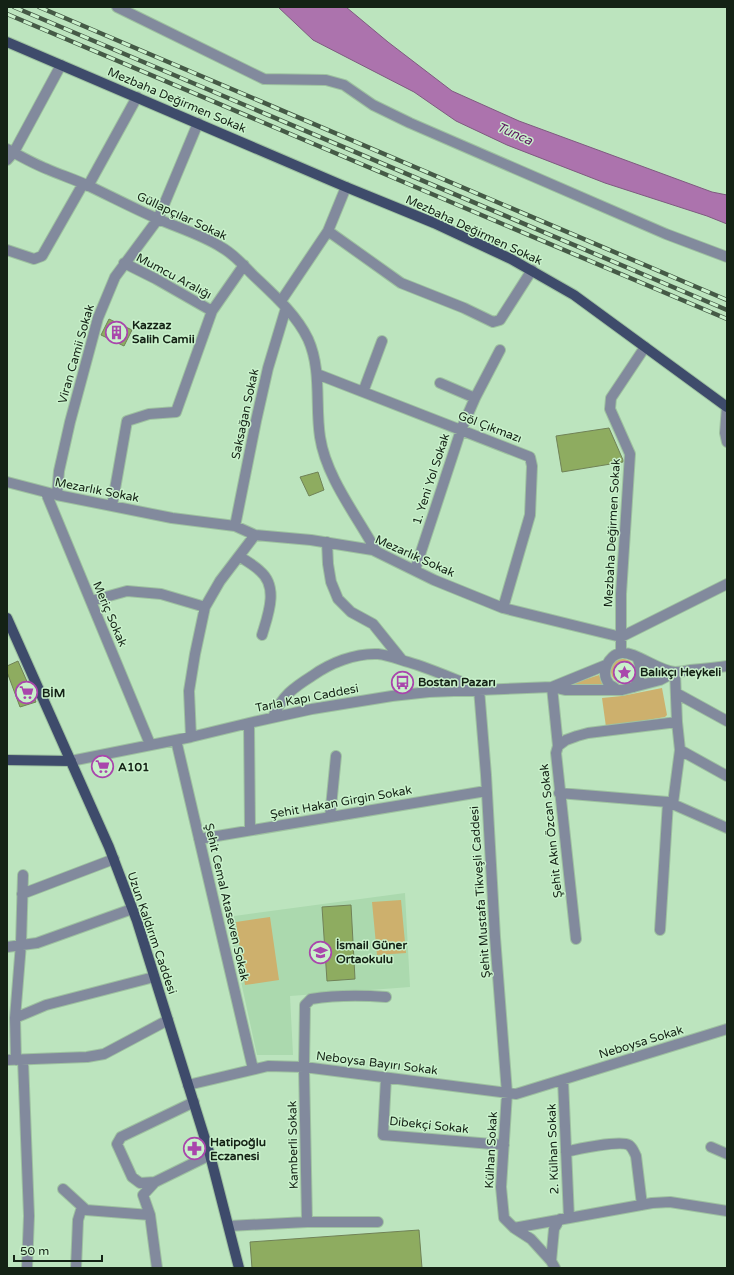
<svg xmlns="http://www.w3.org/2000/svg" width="734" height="1275" font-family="'Varela Round',sans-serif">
  <rect width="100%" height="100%" fill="#bce4be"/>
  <path fill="#abd9ae" d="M405,893L410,987L290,996L293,1055H257L227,917Z"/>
  <path fill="#cdb06d" d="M611 671a12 12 0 1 1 24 0a12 12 0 1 1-24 0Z
    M599,675L603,684L568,685Z
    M662,688L667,715L665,717L606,727L602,698L622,696Z
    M401,900L406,953L377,955L372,902Z
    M270,917L279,980L245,985L236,922Z"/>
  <path fill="#ac73ad" stroke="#7e5b7f" d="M278,7H346L388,42L452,91L519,121L712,192L727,195V224L707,216L605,183L507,145L456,121L414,92L313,40Z
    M615 672a8 8 0 1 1 16 0a8 8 0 1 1-16 0Z"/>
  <path fill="#8eac60" stroke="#708257" d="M109,319L132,330L124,346L101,335Z
    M609,428L623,460V462L562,472L556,436Z
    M318,472L324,490L309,496L300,477Z
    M18,661L36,702L20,707L7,672V666Z
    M351,905L355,979L327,981L322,907Z
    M419,1230L422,1268H252L250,1242Z"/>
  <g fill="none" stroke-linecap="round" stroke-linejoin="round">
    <defs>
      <path id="minor" d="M117,7L264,79L326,80L344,85L373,105L410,123L666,234L727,257
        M7,149C20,156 34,164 47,169C61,175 76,180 89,186C112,197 135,209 158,219C179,228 202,235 221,247C234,254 243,265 253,275C273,294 296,314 308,339C322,370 315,405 320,437C326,477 357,516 376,551
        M7,160L14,152L61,65
        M88,186L137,97
        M328,231L401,283L464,308L493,322L500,320L532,270
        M7,250L34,259L42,256L83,184
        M124,263L156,279L212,311
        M281,301L328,231L346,187
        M317,374L530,457L532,466L530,515L503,608
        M440,383L475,398
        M363,392L382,341
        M727,406L725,433L727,442
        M7,482L57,495L172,518L235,526L255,535L311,540L373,550L434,580L503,608L621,637L727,584
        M46,493L150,744
        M57,495L59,471L70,422L98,318L115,277L158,219L198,123
        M112,506L127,421L149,414L176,412L212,311L244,265
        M235,526L256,421L268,368L286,308
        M327,542L328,564L331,582L338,599L351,612L373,624L402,660
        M239,556C246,561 254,565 260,571C279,587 268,615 262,635
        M415,570L461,430L475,398L500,350
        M91,601L127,591L161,594L205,607
        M621,653V594L630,454L610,409L611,398L645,347
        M552,687L558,746
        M552,687L606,665
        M634,687C642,677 642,669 637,657
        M616,689C614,687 611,686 609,684C600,673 608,655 621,653C635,651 658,671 675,672C680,672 686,671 690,670C703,669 715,668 727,666
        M676,693L727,721
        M273,717C282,696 293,688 312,676C330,663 355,653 378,654C388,655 398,659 408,662C432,669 456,680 479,689L486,775L495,937L507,1093L501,1187L504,1218L514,1228L531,1239L551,1261L555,1268
        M249,723L250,830
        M191,737L189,691L195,654L205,607L220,581L255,535
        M176,740L253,1069
        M680,750L727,776
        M71,761L191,737L249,723L312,709L392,696L429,692L552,687L565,690H622L660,680L675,672
        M559,793L668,802L727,828
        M673,803L680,750L677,722L675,672
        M330,817L336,756
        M199,839L486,791
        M22,894L114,859
        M660,930L668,802
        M576,939L556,753L558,746L566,740L577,736L588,733L677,722
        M7,947L37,943L132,909
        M15,1018L21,944L23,875
        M7,1060L87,1057L104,1054L168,1020
        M16,1060L15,1018L46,1005L154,977
        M23,1060L29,1216L27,1268
        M386,1078L383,1135L504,1145
        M563,1080L569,1218
        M188,1085L268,1066L304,1067L516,1094L727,1029
        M711,1147L727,1154
        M566,1152C577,1149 620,1140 629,1145C633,1148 634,1152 636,1156L642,1205
        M155,1182L140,1183L132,1177L117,1144L121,1137L194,1102
        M63,1189L86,1210L150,1215
        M307,1222L304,1067L305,1005L311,999C336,995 360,995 386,997
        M229,1226L307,1222H378
        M514,1228L652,1203L670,1202L727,1211
        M551,1261L554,1229L560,1219
        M76,1268L78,1220L82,1207
        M157,1268L150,1215L143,1195L155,1182L210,1155"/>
      <path id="major" d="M7,42L346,187L434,223L511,259L574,295L727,407
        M7,618L109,847L137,921L210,1155L239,1268
        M7,760L71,761"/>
    </defs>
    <use href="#minor" stroke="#9ec1a0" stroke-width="12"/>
    <use href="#major" stroke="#9ec1a0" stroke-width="12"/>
    <use href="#minor" stroke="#828a9d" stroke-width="10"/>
    <use href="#major" stroke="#3e4b6b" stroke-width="10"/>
    <defs>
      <path id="rail" d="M14,7L727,310
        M39,7L727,300
        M7,14L727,319"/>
    </defs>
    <use href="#rail" stroke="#455a46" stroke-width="4.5"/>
    <use href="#rail" stroke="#c9f1cb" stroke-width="3" stroke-dasharray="9" stroke-linecap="butt"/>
  </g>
  <defs>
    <symbol id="building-ring" viewBox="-11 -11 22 22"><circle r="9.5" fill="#c9f1cb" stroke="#a946ac" stroke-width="1.5"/><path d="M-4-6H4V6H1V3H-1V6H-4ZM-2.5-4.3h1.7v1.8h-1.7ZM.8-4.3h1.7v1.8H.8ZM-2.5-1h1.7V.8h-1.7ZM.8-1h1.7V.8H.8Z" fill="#a946ac"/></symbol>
    <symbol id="sight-ring" viewBox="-11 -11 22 22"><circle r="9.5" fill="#c9f1cb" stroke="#a946ac" stroke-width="1.5"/><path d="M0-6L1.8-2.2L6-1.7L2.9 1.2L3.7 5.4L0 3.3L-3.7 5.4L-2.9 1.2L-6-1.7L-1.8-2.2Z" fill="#a946ac"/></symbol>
    <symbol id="bus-ring" viewBox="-11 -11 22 22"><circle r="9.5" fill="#c9f1cb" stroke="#a946ac" stroke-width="1.5"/><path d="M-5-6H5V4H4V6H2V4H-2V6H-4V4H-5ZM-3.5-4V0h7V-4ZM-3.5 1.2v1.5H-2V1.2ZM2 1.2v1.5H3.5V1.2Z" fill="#a946ac"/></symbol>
    <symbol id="supermarket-ring" viewBox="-11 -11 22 22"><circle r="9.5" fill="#c9f1cb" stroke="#a946ac" stroke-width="1.5"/><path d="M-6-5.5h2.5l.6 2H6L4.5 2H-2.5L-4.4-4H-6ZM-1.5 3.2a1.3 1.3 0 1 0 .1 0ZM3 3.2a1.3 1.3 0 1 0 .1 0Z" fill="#a946ac"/></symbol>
    <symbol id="school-ring" viewBox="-11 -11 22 22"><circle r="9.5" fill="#c9f1cb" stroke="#a946ac" stroke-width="1.5"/><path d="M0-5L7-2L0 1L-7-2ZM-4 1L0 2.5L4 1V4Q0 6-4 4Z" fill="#a946ac"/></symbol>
    <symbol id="pharmacy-ring" viewBox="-11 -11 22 22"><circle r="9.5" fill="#c9f1cb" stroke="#a946ac" stroke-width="1.5"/><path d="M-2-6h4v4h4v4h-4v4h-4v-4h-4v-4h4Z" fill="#a946ac"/></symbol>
  </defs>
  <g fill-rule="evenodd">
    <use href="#building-ring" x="104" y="320" width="25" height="25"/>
    <use href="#sight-ring" x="612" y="660" width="25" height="25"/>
    <use href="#bus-ring" x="390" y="670" width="25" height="25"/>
    <use href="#supermarket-ring" x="14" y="680" width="25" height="25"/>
    <use href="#supermarket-ring" x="90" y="754" width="25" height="25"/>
    <use href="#school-ring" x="308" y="940" width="25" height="25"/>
    <use href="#pharmacy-ring" x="182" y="1136" width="25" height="25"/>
  </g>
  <g text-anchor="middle" stroke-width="3" stroke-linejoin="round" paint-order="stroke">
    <g font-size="12" fill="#142215" stroke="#c9f1cb">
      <text transform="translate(177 100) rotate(23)" y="4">Mezbaha Değirmen Sokak</text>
      <text transform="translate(182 216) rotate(25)" y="4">Güllapçılar Sokak</text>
      <text transform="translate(474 230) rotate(25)" y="4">Mezbaha Değirmen Sokak</text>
      <text transform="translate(174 276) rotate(28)" y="4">Mumcu Aralığı</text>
      <text transform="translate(76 354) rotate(-74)" y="4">Viran Camii Sokak</text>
      <text transform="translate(245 414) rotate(-78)" y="4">Saksağan Sokak</text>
      <text transform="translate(490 427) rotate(21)" y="4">Göl Çıkmazı</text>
      <text transform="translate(431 479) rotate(-72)" y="4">1. Yeni Yol Sokak</text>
      <text transform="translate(97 490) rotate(11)" y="4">Mezarlık Sokak</text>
      <text transform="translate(612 533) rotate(-87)" y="4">Mezbaha Değirmen Sokak</text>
      <text transform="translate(415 556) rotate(24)" y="4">Mezarlık Sokak</text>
      <text transform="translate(110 614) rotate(67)" y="4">Meriç Sokak</text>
      <text transform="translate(307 698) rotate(-11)" y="4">Tarla Kapı Caddesi</text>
      <text transform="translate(341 802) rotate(-10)" y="4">Şehit Hakan Girgin Sokak</text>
      <text transform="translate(551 831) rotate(-96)" y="4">Şehit Akın Özcan Sokak</text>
      <text transform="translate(480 892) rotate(-94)" y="4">Şehit Mustafa Tikveşli Caddesi</text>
      <text transform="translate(227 902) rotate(77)" y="4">Şehit Cemal Ataseven Sokak</text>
      <text transform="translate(152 933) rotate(71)" y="4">Uzun Kaldırım Caddesi</text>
      <text transform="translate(641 1042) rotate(-17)" y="4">Neboysa Sokak</text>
      <text transform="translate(377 1063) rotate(7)" y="4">Neboysa Bayırı Sokak</text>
      <text transform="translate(429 1125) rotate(6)" y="4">Dibekçi Sokak</text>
      <text transform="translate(293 1145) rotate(-91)" y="4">Kamberli Sokak</text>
      <text transform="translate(553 1149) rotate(-92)" y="4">2. Külhan Sokak</text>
      <text transform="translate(491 1150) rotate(-87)" y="4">Külhan Sokak</text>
    </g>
    <g font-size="12" font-weight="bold" fill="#142215" stroke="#c9f1cb" text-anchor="start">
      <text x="132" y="329">Kazzaz<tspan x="132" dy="14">Salih Camii</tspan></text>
      <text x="640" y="676">Balıkçı Heykeli</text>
      <text x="418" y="686">Bostan Pazarı</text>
      <text x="42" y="697">BİM</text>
      <text x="118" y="771">A101</text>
      <text x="336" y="949">İsmail Güner<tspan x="336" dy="14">Ortaokulu</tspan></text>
      <text x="210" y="1146">Hatipoğlu<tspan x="210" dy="14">Eczanesi</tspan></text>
    </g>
    <g font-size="13" font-style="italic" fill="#5e1761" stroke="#c9f1cb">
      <text transform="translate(515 133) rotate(24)" y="5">Tunca</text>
    </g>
  </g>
  <rect width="734" height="1275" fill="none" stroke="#142215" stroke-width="16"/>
  <path d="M14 1255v6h88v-6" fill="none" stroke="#142215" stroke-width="2"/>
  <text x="20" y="1255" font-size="12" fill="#142215" stroke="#c9f1cb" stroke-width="3" paint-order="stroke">50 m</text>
</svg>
